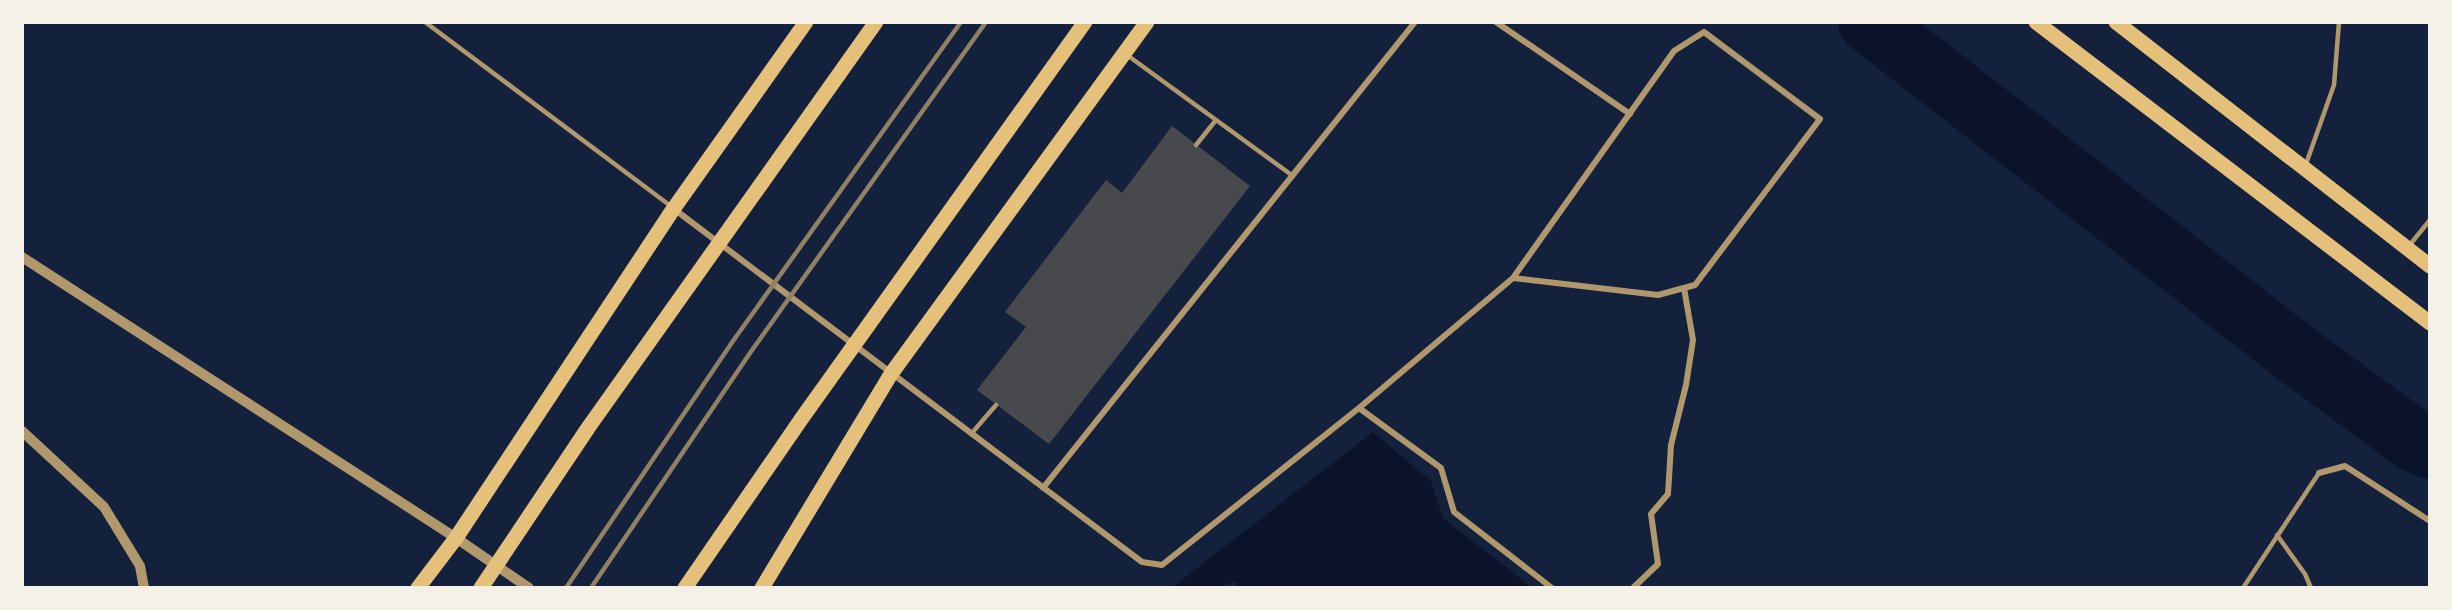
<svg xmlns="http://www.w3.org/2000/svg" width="2452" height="610" font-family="Raleway,sans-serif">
  <rect width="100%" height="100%" fill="#14213d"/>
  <path fill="#0b132b" d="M1373,432L1431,481L1443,518L1531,587L1238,588L1235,581L1221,587L1174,586Z"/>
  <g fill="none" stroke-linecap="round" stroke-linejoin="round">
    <path stroke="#0b132b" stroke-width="62" d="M1869,22L2299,356L2416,442L2430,448"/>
  </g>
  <path fill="#48494c" d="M1172,126L1250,186L1049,444L977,390L1026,327L1005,312L1106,180L1122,193Z"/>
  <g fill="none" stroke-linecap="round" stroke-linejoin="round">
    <path stroke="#b1986c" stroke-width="4.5" d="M425,22L672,207
      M1127,55L1293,176
      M1196,145L1216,120
      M2306,164L2334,85L2339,22
      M2408,247L2430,220
      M971,434L996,405
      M2277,535L2305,574L2311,588
      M2243,588L2319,473"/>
    <path stroke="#b1986c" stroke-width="6" d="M1496,22L1630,114
      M674,209L1142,562L1162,565L1359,408L1513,278L1674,51L1704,32L1820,119L1695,285L1658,295L1513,278
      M1359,408L1441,468L1454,512L1552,588
      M2319,473L2345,466L2430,521
      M1043,488L1415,22
      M1633,588L1658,564L1651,514L1668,494L1671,445L1686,385L1693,340L1684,288"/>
    <path stroke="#b1986c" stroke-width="10" d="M22,257L456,538L529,588
      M22,431L104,507L140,566L144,588"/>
    <path stroke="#e5c07b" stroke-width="15" d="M2036,22L2430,323
      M2116,22L2430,266
      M418,588L456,538L674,208L806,22
      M481,588L588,428L876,22
      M685,588L802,418L1085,22
      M762,588L891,374L1147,22"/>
    <path stroke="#918062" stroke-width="4.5" d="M566,588L733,341L961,22
      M591,588L750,353L986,22"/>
  </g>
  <rect width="2452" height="610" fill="none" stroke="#f6f1e7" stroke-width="48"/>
</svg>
